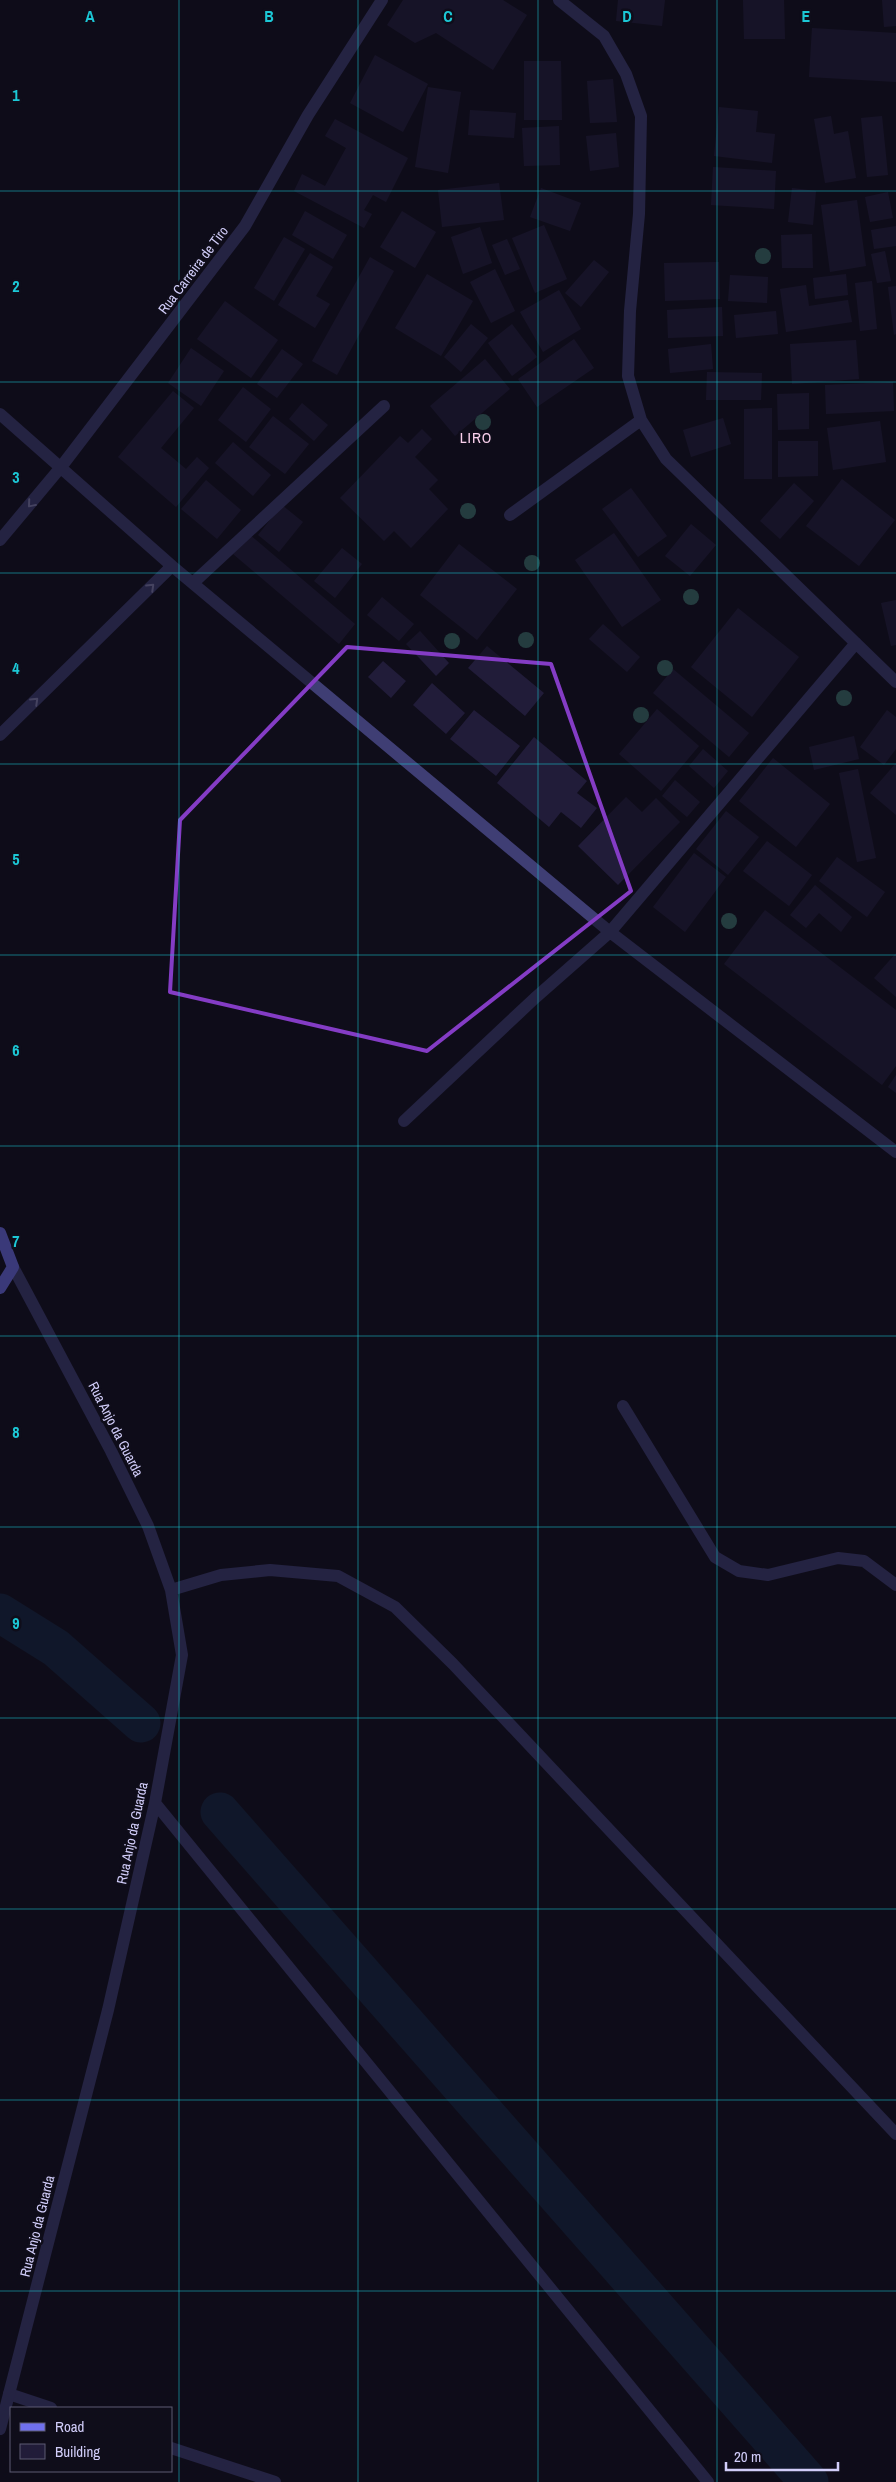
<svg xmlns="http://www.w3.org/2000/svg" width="896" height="2482" font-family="'Archivo Narrow',sans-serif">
  <rect width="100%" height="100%" fill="#0f0d1a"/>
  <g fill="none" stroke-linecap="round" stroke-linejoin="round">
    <path stroke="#13253e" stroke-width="39" d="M0,1613L56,1648L141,1723
      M220,1812L809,2482"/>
  </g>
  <path fill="#211c39" d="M403,0H503L527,15L493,70L436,33L415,43L387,25Z
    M618,0H665L662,26L616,21Z
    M743,0H784L785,39H744Z
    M882,0H896V26L884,27Z
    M812,28L896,33V82L809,77Z
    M375,55L428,84L403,132L350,103Z
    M524,61H561L562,120H524Z
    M613,79L617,122L590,123L587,81Z
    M428,87L461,92L448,173L415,167Z
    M719,107L758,111L756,132L775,134L772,163L714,156Z
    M470,110L516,113L514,138L468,135Z
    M831,116L834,134L848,131L856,178L825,183L814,119Z
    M882,116L888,175L867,177L861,118Z
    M335,119L408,158L386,202L373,195L364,210L372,214L364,228L294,191L302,174L325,186L346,148L325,136Z
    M559,126L560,165L524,166L522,128Z
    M616,133L619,167L590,171L586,136Z
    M713,167L776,171L774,209L711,205Z
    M499,183L504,220L442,227L438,190Z
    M541,188L581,203L570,231L530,217Z
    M792,188L816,191L813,225L788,222Z
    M888,192L893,218L870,222L865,197Z
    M857,200L866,266L830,272L821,205Z
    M305,211L347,235L333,259L292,235Z
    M402,211L436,232L415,268L380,247Z
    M544,225L567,279L535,293L512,238Z
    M896,226V246L874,249L871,230Z
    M480,227L492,263L463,274L451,237Z
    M812,234L813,268H782L781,235Z
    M284,237L305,249L274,301L254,288Z
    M507,239L520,269L505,275L492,245Z
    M885,251L891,281L877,283L871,254Z
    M310,253L333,267L316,296L330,304L315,328L278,305Z
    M370,257L394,271L337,375L312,361Z
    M594,260L609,272L581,307L565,293Z
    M719,262L720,299L665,301L664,263Z
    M495,269L515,311L491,323L470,282Z
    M427,274L473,301L441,356L395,328Z
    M846,274L848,295L815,299L813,278Z
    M730,275L768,277L767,303L728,301Z
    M872,281L877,329L860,331L855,283Z
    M806,285L809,306L848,300L852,322L786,332L780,289Z
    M896,286V334L894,335L888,287Z
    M559,290L581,329L543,352L520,312Z
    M225,301L278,340L251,378L197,339Z
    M722,307L723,336L668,338L667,310Z
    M776,311L778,334L736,338L734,315Z
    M471,324L488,338L461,372L444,357Z
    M512,324L537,357L512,376L488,343Z
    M574,339L594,368L537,407L518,379Z
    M856,340L859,379L792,384L790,344Z
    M711,344L713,369L670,373L668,349Z
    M191,348L224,371L201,406L168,383Z
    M282,349L303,364L277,398L257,384Z
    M485,359L510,389L455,436L430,406Z
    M707,372L762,373L761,400H706Z
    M893,382L894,411L826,414L825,385Z
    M243,387L271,409L246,442L218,420Z
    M173,391L194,408L161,448L186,469L197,457L209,468L176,507L118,457Z
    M809,393V429L778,430L777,394Z
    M302,403L328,425L314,441L289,419Z
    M772,408V479H744V409Z
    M273,416L309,444L285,474L249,447Z
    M723,418L731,444L691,457L683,430Z
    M880,421L886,462L833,470L827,428Z
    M422,429L432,439L415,457L438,480L429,489L448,509L411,548L394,531L384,541L340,498L400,436L408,443Z
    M778,441H818V476L778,477Z
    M233,442L271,475L253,496L215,463Z
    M842,479L895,520L859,566L806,526Z
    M206,480L241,510L217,539L181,509Z
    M794,483L814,501L780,539L760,521Z
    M631,488L667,536L638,557L602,509Z
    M282,505L303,522L279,552L258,535Z
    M691,524L716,545L690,576L665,556Z
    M614,533L661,600L622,627L575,560Z
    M249,534L355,624L339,644L233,554Z
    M459,544L517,589L477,640L420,595Z
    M342,548L362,564L335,598L314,581Z
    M382,597L414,624L399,641L367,615Z
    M896,600V645L891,646L881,603Z
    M738,608L799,657L752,717L691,667Z
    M603,624L640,657L627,672L589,639Z
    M420,631L449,663L436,676L406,644Z
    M487,646L544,693L525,716L468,668Z
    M383,661L406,681L391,698L368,677Z
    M673,669L749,733L729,757L653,693Z
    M432,683L465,713L446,734L413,705Z
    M657,709L699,746L661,791L619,754Z
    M474,710L520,746L496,776L450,739Z
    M887,710L896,717V749L884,765L860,747Z
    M854,736L859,759L814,770L809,747Z
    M534,737L587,781L577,793L597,808L581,828L561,812L549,827L497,783Z
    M703,749L728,771L714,788L689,766Z
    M773,758L830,804L796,847L739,801Z
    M896,763V815L870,793Z
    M858,769L876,858L857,862L839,773Z
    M675,780L700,802L687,817L662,796Z
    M626,797L642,812L656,798L680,822L618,885L578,846Z
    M726,811L759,837L728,875L696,849Z
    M767,841L812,875L789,906L743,871Z
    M694,853L726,877L685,932L653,907Z
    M837,857L885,892L867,917L819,881Z
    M815,885L852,917L841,932L819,913L806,928L790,915Z
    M765,910L896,1010V1066L882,1085L724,964Z
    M896,953V997L874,978Z
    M896,1075V1093L888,1087Z"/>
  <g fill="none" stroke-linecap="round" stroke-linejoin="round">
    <path stroke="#3f3e74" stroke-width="12" d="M623,1406L715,1557L739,1571L768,1575L838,1558L864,1561L896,1585
      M9,2394L51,2408
      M171,2448L275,2482"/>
    <path stroke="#3f3e74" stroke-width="12" d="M559,0L604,36L626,74L641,116L639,214L630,311L628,376L641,420L666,459L896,682
      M0,414L172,566L610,932L896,1152
      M510,515L641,420
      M0,540L61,467L245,226L308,115L382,0
      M193,583L384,406
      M0,735L172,566
      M404,1121L535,998L610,932L856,643
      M171,1590L221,1575L270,1570L338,1576L395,1607L453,1664L896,2134
      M155,1803L708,2482
      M0,2429L108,2010L155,1803L182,1655L171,1590L148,1526L111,1451L13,1267"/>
    <path stroke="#7070ed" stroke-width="12" d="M0,1233L13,1267L0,1288"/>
  </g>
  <g fill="#3e776d">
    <circle cx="763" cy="256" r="8"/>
    <circle cx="483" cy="422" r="8"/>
    <circle cx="468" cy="511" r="8"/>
    <circle cx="532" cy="563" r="8"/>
    <circle cx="691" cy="597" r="8"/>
    <circle cx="526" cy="640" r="8"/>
    <circle cx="452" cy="641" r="8"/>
    <circle cx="665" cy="668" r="8"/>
    <circle cx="844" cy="698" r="8"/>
    <circle cx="641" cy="715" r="8"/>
    <circle cx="729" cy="921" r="8"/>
  </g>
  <defs><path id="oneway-chevron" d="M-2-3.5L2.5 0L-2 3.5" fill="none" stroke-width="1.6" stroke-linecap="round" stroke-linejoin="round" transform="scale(1.25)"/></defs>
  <g stroke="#8886b6">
    <use href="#oneway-chevron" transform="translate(31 504) rotate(130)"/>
    <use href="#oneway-chevron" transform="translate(151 587) rotate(-44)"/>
    <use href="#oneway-chevron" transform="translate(35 701) rotate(-44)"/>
  </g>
  <path d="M0 0H896V2482H0ZM347,647L551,664L631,891L427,1051L170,992L180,820Z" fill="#0f0d1a" fill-opacity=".55" fill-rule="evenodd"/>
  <path fill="none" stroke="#843cc5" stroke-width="4" stroke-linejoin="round" d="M347,647L551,664L631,891L427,1051L170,992L180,820Z"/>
  <path fill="none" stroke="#1cc8d6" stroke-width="1" stroke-opacity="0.55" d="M179,0V2482M358,0V2482M538,0V2482M717,0V2482M0,191H896M0,382H896M0,573H896M0,764H896M0,955H896M0,1146H896M0,1336H896M0,1527H896M0,1718H896M0,1909H896M0,2100H896M0,2291H896"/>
  <g text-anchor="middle" stroke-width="5" stroke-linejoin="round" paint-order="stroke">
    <g font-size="14" fill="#d1cdf9" stroke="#0f0d1a">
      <text transform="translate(193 270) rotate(-53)" y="5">Rua Carreira de Tiro</text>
      <text transform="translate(116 1429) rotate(63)" y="5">Rua Anjo da Guarda</text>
      <text transform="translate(132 1833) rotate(-78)" y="5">Rua Anjo da Guarda</text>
      <text transform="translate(37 2226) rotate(-76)" y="5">Rua Anjo da Guarda</text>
    </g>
    <g font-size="15" letter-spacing="1" fill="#f9cfeb" stroke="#0f0d1a">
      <text x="476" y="443">LIRO</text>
    </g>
  </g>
  <g font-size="16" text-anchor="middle" font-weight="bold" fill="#1cc8d6" stroke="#0f0d1a" stroke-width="5" stroke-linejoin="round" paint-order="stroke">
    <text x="90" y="22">A</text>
    <text x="269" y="22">B</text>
    <text x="448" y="22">C</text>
    <text x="627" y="22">D</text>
    <text x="806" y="22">E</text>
    <text x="16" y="101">1</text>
    <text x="16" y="292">2</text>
    <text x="16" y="483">3</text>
    <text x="16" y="674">4</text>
    <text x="16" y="865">5</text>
    <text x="16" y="1056">6</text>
    <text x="16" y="1247">7</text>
    <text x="16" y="1438">8</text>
    <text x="16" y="1629">9</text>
  </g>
  <rect x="10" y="2407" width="162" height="65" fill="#0f0d1a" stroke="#5d5a73"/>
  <rect x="20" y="2423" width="25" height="8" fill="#7070ed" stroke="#5d5a73"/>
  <text x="55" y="2432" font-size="15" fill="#d1cdf9">Road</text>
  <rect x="20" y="2444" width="25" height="15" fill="#211c39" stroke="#5d5a73"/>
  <text x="55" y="2457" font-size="15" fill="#d1cdf9">Building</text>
  <path d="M726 2462v8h112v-8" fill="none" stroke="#d1cdf9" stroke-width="2.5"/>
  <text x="734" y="2462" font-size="15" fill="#d1cdf9" stroke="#0f0d1a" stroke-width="4" paint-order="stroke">20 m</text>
</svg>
